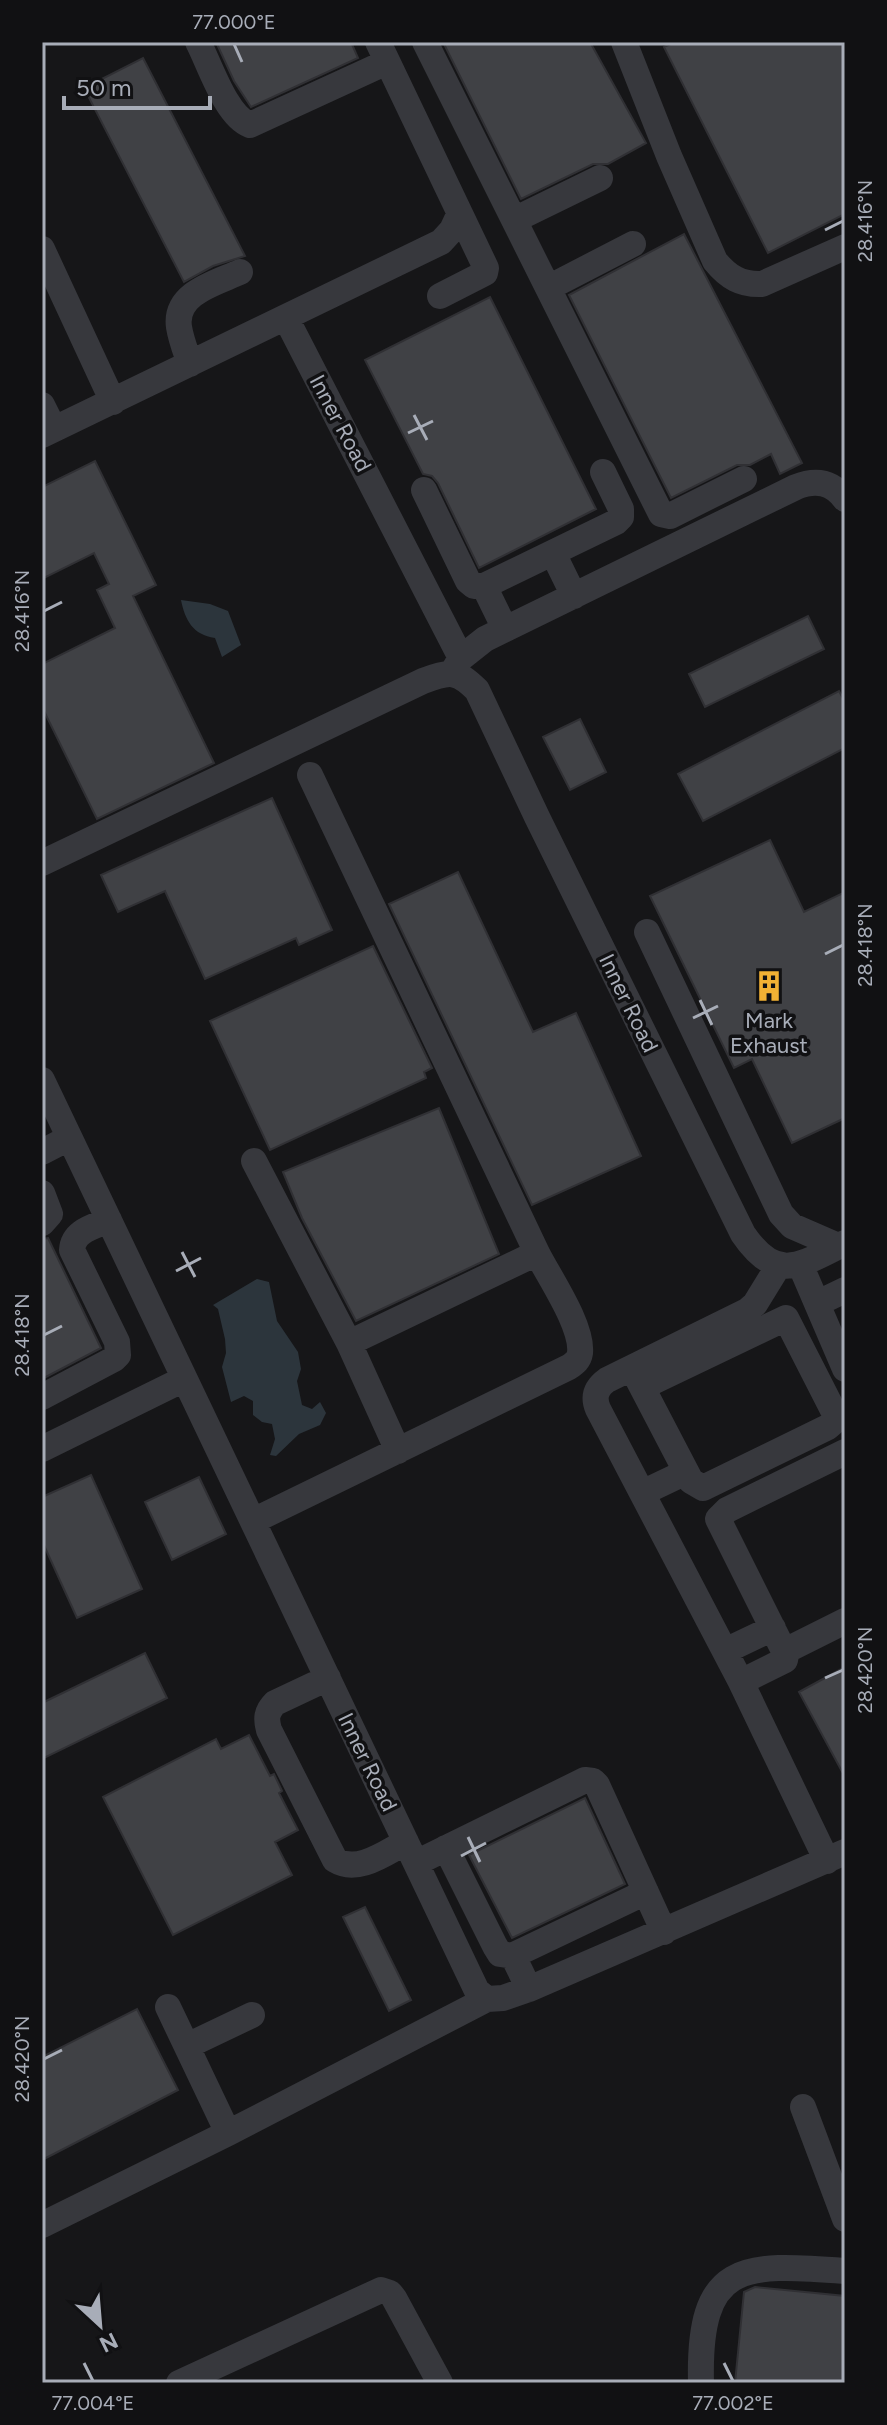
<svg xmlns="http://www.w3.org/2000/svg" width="887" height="2425" font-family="Figtree,sans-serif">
  <rect width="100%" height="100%" fill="#161618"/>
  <path fill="#2c353c" d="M181,600L210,604L228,611L241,645L222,657L215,638C193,635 185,620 181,600Z
    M257,1279L269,1282L277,1321L298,1352L301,1369L297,1381L302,1405L312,1409L320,1402L326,1413L320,1425L299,1434L276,1456L270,1455L275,1439L272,1424L262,1422L253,1415V1401L244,1396L231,1402L222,1367L226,1353L225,1339L218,1309L213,1305Z"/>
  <path fill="#404145" stroke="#303034" stroke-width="2" d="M216,42H351L358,58L251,107L234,81Z
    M443,42H590L646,143L608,164H593L521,199Z
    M675,42H845V214L768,253L664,47Z
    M143,58L245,256L213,266L184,282L84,88Z
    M684,234L802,463L780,474L771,454L750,465H737L671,498L569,295Z
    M490,297L596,509L479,568L438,483L432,476L423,474L365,360Z
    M95,461L156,585L133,596L214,763L97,819L42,707V664L115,628L97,590L109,584L94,553L42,579V487Z
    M808,616L824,649L705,707L689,674Z
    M839,691L845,702V748L703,821L678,774Z
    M580,719L606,772L570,790L543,737Z
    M272,798L332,930L299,945L296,938L205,979L165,891L118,912L101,875Z
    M770,840L804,912L845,892V1118L792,1143L752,1059L734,1068L650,896Z
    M458,872L533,1032L576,1013L641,1156L532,1205L389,904Z
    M373,946L432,1068L424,1072L426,1078L270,1150L210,1021Z
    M439,1108L499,1254L356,1321L302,1218L283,1172Z
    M48,1238L101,1348L42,1379V1239Z
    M91,1475L142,1589L77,1618L42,1541V1497Z
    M199,1477L226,1534L172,1560L145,1502Z
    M145,1653L167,1698L42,1759V1703Z
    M845,1667V1777L799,1692Z
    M249,1735L270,1776L274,1774L282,1791L279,1793L298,1830L275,1842L292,1875L173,1935L103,1797L216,1739L221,1749Z
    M585,1798L625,1884L512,1938L469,1855Z
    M365,1907L411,2000L389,2011L343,1917Z
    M137,2009L178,2090L42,2160V2057Z
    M755,2287L845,2296V2383H735L744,2292Z"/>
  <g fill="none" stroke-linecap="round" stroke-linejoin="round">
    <path stroke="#37383d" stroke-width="26" d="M198,42C210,65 226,116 250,125L387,62
      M378,42L486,268L485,273L440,296
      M425,42L661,514L670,516L744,479
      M624,42L669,156L715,261C728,277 741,285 762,284L845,247
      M514,220L600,178
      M42,249L113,402
      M548,288L633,244
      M286,318L461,658
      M190,364C186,352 181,340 179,327C174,293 216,283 240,272
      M42,405L54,429
      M42,435L441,242L452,230L459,215
      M424,490L468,581L474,586H484L616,522L621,517V509L603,472
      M553,553L574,596
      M484,586L505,629
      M452,673L461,658L485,639L796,487C816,479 832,482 845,499
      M42,863L423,681C450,671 457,670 477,690L537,817L743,1234C777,1284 800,1265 845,1243
      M647,932L781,1214L792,1226L838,1246
      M42,1080L477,1991L487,1999
      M42,1152L69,1138
      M254,1161L349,1343L398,1451
      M42,1193L50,1214L42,1223
      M800,1264L845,1369
      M779,1265L755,1304L747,1311L607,1380C596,1388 593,1397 598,1409L741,1682L827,1861
      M818,1303L845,1290
      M349,1343L537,1253
      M632,1368L691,1481L703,1488L828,1427L835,1421L836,1416L786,1318L642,1387
      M42,1397L114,1359L118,1355L117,1342L72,1250C73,1231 93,1227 109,1220
      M42,1449L184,1379
      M642,1493L686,1472
      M253,1521L569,1367C575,1363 579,1360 580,1353C583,1326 549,1277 537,1253L310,775
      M725,1651L773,1628
      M785,1651L845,1621
      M328,1678L275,1703C266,1712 266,1719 269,1730L335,1860C358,1874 385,1853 406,1842
      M741,1682L785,1660L786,1655L718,1519L727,1510L845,1452
      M446,1848L495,1946L500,1954L514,1956
      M416,1863L585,1780L593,1781L597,1785L664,1932
      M529,1989L515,1960L516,1954L646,1892
      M168,2007L228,2133
      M187,2046L252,2015
      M803,2107L845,2219
      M42,2225L228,2133L487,1999L503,1998L529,1989L845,1852
      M179,2383L381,2290L390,2293L394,2298L440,2383
      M701,2383C698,2262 741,2263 845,2271"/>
  </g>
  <path fill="none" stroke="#a8adb8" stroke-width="3" d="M234,44L242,62M825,230L843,221M414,415L427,440M408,433L433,421M44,611L62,602M825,954L843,945M700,1000L712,1025M693,1018L718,1006M182,1252L195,1277M176,1271L201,1258M44,1335L62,1326M825,1678L843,1670M468,1837L480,1862M461,1856L486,1843M44,2059L62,2050M84,2363L93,2381M724,2363L733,2381"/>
  <defs>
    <symbol id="building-bare" viewBox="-9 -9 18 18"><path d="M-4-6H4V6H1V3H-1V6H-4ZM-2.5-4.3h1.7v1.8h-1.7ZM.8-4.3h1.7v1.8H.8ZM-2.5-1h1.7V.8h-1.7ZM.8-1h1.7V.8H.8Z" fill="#f2b134" stroke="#111113" stroke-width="2.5" paint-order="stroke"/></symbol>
  </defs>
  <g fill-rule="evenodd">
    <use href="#building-bare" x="747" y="964" width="44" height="44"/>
  </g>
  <g text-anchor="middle" stroke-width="7" stroke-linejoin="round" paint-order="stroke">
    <g font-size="22" fill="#a8adb8" stroke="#111113">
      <text transform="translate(341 423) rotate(62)" y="8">Inner Road</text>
      <text transform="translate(629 1003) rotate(64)" y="8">Inner Road</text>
      <text transform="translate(368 1762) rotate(64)" y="8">Inner Road</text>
    </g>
    <g font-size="22" fill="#a8adb8" stroke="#111113">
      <text x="769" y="1028">Mark<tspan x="769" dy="25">Exhaust</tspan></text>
    </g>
  </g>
  <rect width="887" height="2425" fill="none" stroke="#111113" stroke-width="88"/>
  <g transform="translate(100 2325) rotate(154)" stroke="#111113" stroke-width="6" paint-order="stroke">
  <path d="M0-6L14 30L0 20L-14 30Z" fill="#a8adb8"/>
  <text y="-12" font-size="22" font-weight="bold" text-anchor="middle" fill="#a8adb8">N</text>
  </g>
  <path d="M64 96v12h146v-12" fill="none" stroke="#a8adb8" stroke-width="4"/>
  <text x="76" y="96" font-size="24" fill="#a8adb8" stroke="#111113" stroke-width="6" paint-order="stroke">50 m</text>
  <rect x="44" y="44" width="799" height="2337" fill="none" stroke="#a8adb8" stroke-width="3"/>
  <g font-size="20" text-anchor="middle" fill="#a8adb8">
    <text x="234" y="29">77.000°E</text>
    <text transform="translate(865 221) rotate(-90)" y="7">28.416°N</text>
    <text transform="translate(22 611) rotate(-90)" y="7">28.416°N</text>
    <text transform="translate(865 945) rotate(-90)" y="7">28.418°N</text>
    <text transform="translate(22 1335) rotate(-90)" y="7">28.418°N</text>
    <text transform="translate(865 1670) rotate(-90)" y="7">28.420°N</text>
    <text transform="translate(22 2059) rotate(-90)" y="7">28.420°N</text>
    <text x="93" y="2410">77.004°E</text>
    <text x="733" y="2410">77.002°E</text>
  </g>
</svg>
